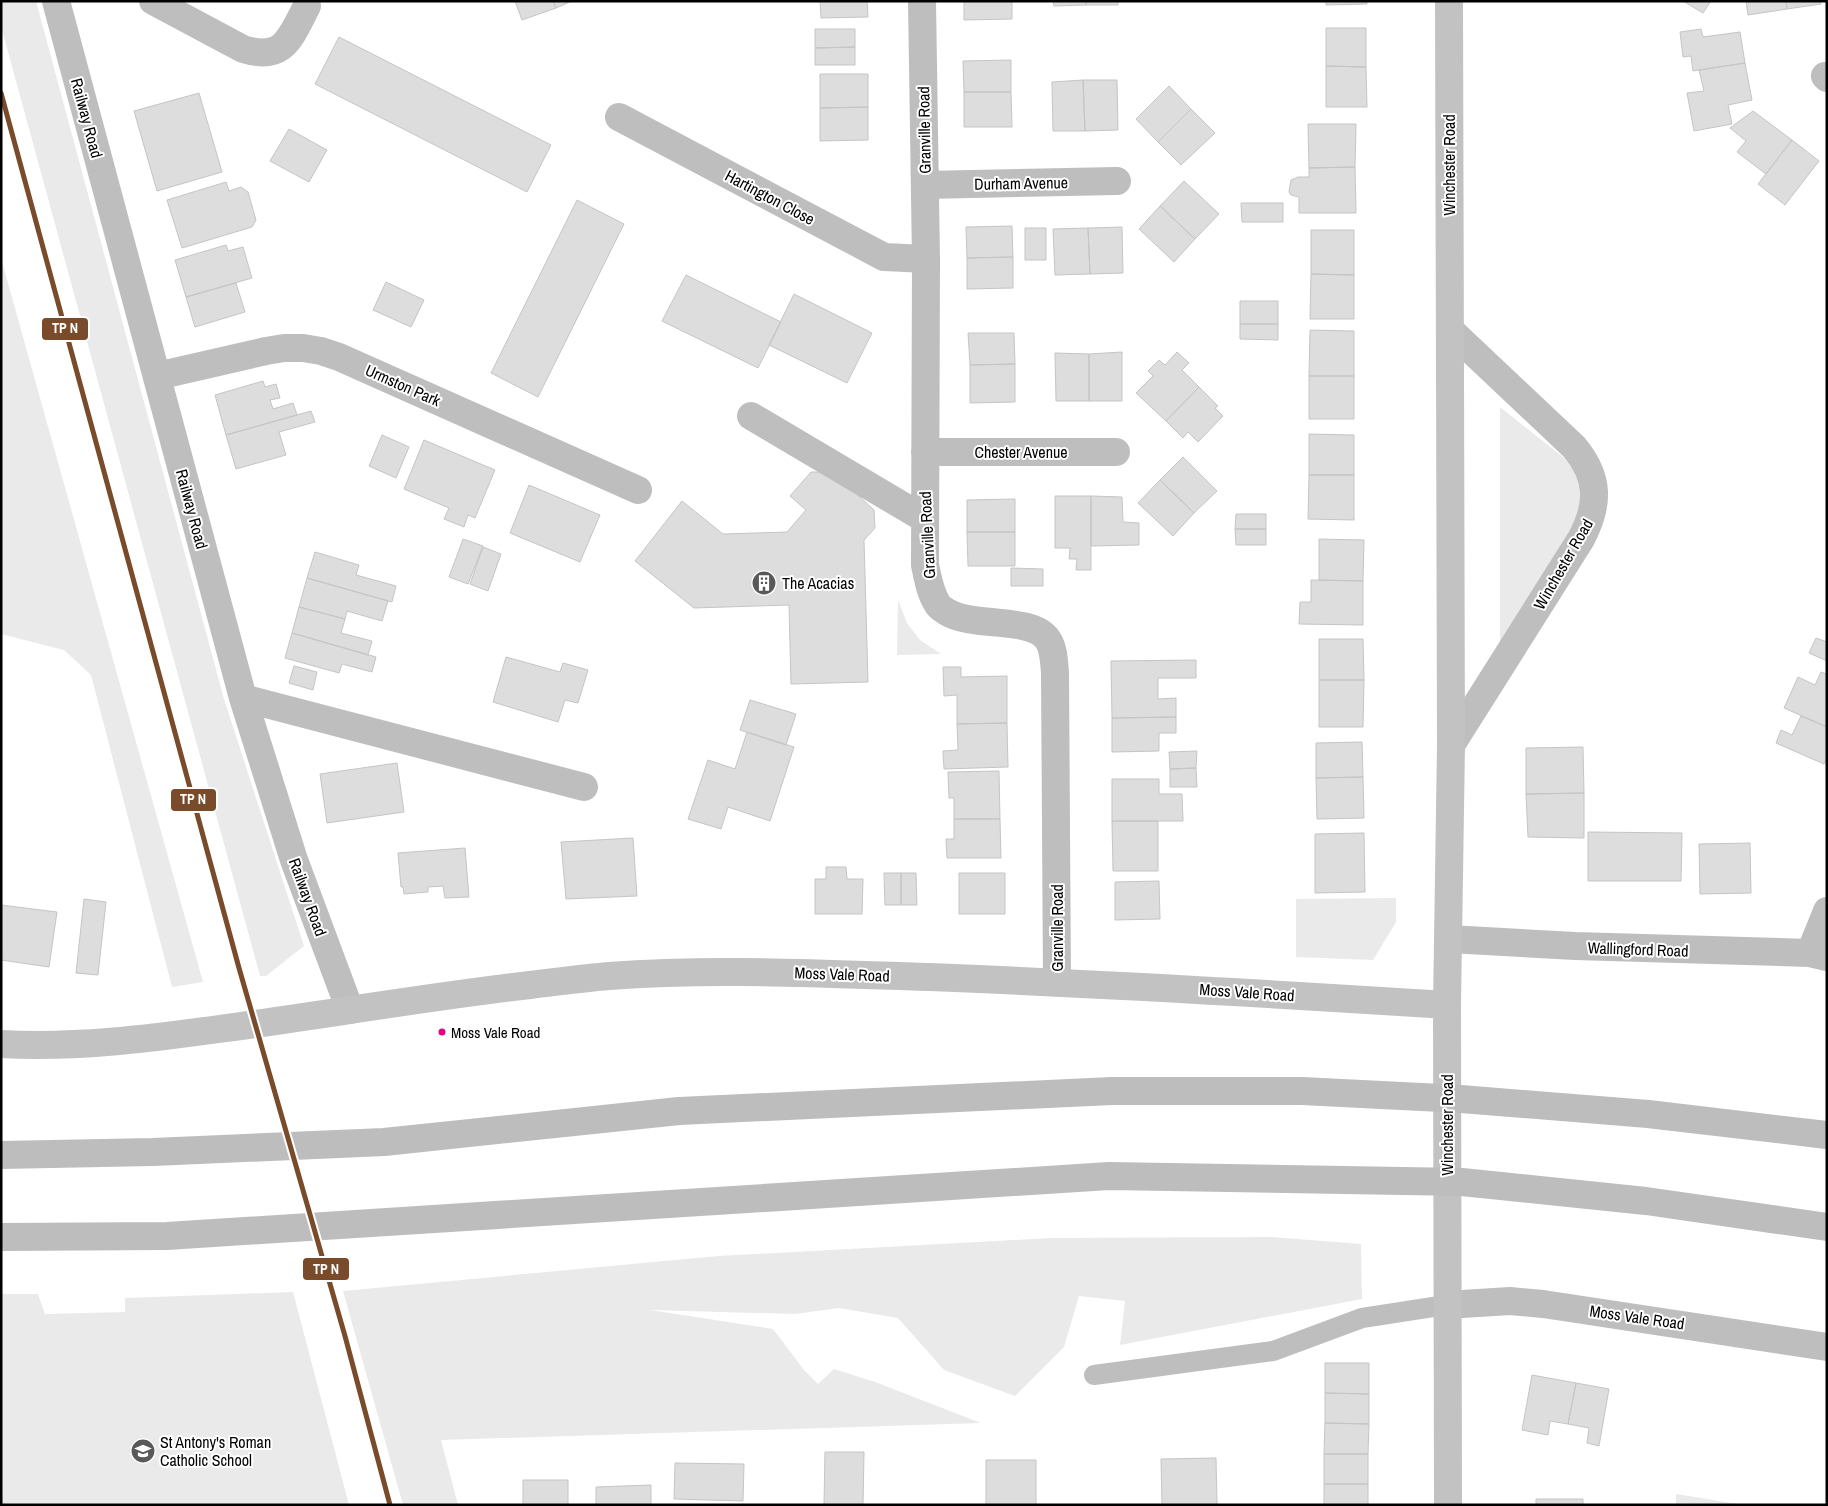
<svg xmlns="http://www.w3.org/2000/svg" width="1828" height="1506" font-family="'Archivo Narrow',sans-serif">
  <rect width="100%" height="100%" fill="#fff"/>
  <path fill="#eaeaea" d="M1,1H36L224,699L304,946L266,976H260L1,26Z
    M1,258L203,982L172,987L91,675L64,650L1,634Z
    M1500,407L1563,457L1577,473L1583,494L1579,515L1571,531L1500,646Z
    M898,600L907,623L920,640L941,654L897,655Z
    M1396,898V922L1373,960L1296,957V899Z
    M1272,1237L1361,1244L1362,1299L1120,1345L1125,1301L1079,1296L1064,1347L1015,1396L944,1370L898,1318L839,1308L795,1314L650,1310L773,1329L804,1370L818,1384L834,1369L875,1382L981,1423L441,1440L458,1505H403L343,1291L718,1256L1052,1238Z
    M293,1292L349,1505H1V1294H38L45,1314L125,1312V1298Z
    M1676,1494L1744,1505H1676Z"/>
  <path fill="#ddd" stroke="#c5c5c5" d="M515,1H553L556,8L522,20Z
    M553,1H572L556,8Z
    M820,1H867L868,17L821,18Z
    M964,1H1012V19L964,20Z
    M1053,1H1086V5L1054,6Z
    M1086,1H1118V5H1086Z
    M1326,1H1367V4L1326,5Z
    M1683,1H1711L1703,13Z
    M1746,1H1786L1787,9L1748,15Z
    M1786,1H1820L1821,4L1787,9Z
    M1326,28H1366V67L1326,66Z
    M815,29H855V47L815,48Z
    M1701,29L1703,37L1740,32L1745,63L1693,71L1691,56L1683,57L1680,32Z
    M339,37L551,145L527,192L315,84Z
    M855,47V65H815V48Z
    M1011,60V92H964L963,61Z
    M1745,63L1752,100L1728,105L1732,124L1694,131L1687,93L1704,91L1699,70Z
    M1326,66L1366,67L1367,107H1326Z
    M820,74H868V107L820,108Z
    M1083,80H1117L1118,130L1085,131Z
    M1083,80L1085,131H1053L1052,82Z
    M1169,86L1191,109L1158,142L1136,119Z
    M964,92H1011L1012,127H964Z
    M199,93L222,172L157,191L134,111Z
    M868,107V140L820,141V108Z
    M1191,109L1215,133L1181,165L1158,142Z
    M1753,111L1792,140L1766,174L1737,152L1746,141L1730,128Z
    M1308,124H1356L1355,167L1309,168Z
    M289,129L327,150L309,182L270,161Z
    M1792,140L1819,161L1785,205L1758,184Z
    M1355,167L1356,213H1299V197L1291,195L1289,192L1291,180L1298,177H1309V168Z
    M1184,181L1219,214L1195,239L1160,206Z
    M226,182L229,191L241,187L248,192L256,220L252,227L182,248L167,200Z
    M577,200L624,224L538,397L491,373Z
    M1241,203H1283V222H1242Z
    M1160,206L1195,239L1174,262L1139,229Z
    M1012,226L1013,257L967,258L966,227Z
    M1122,227L1123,273L1090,274L1088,228Z
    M1025,228H1046V260H1025Z
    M1088,228L1090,274L1055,275L1053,229Z
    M1311,230H1354V275L1311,274Z
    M226,245L228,251L243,247L252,278L186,297L175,260Z
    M1013,257V288L967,289V258Z
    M1311,274L1354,275V319H1310Z
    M686,275L781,322L758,368L662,321Z
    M386,282L424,300L411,327L373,310Z
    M236,283L245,312L195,327L186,297Z
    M794,294L872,333L847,383L769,345Z
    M1240,301H1278V324H1240Z
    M1240,324H1278V340L1240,339Z
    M1310,330L1354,331V376H1309Z
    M968,333H1014L1015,364L970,365Z
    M1122,352V401H1089V354Z
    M1177,352L1189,363L1182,370L1199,387L1166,421L1136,393L1153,376L1148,371L1159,360L1165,365Z
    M1055,353L1089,354V401H1056Z
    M1015,364V402L970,403V365Z
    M1309,376H1354V419H1309Z
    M263,381L265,387L276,384L280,398L270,400L273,409L293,403L297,415L226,435L215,395Z
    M1199,387L1218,406L1215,408L1223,416L1198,442L1188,432L1183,438L1166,421Z
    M311,411L315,422L279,432L286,455L236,469L226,435Z
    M1309,434L1354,435V475H1309Z
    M382,435L409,447L396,478L369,466Z
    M424,440L495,470L475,518L468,515L464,527L444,519L449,508L404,489Z
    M1183,457L1217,491L1194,513L1160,480Z
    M811,472H833L874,510L875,528L864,540L868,682L791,684L789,605L694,608L635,561L682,501L723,534L787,532L806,510L790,496Z
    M1309,475H1354V520L1308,519Z
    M1160,480L1194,513L1173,536L1138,503Z
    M529,485L600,515L580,562L510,533Z
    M1055,496H1091V570H1076L1077,559H1069L1070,548H1055Z
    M1091,496L1122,497L1123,522L1139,523V545L1091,546Z
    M1015,499V532H967V500Z
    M1236,514H1266V529H1235Z
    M1235,529H1266V545H1236Z
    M967,532H1015V566H968Z
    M463,539L483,546L468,584L449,577Z
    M1319,539L1364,540L1363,581L1319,580Z
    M483,547L501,554L488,591L470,584Z
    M315,552L359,565L356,575L396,586L392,602L307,578Z
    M1011,568L1043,569V586H1011Z
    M307,578L388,601L382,621L347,611L345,619L299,607Z
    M1311,580L1363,581V625L1299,624L1300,602H1311Z
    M299,607L345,619L341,633L372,641L368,655L292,633Z
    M292,633L376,657L372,672L342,664L339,673L285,658Z
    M1816,638L1827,642V661L1809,653Z
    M1319,639H1363L1364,680H1319Z
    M506,657L560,672L563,663L588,670L578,703L565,700L558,722L493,702Z
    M1196,660V678H1158V699L1176,698V717L1112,718L1111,661Z
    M294,666L317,672L313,690L289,683Z
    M943,667H961V677L1007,676V723L957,724V695L944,696Z
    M1821,672L1827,674V727L1784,708L1798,677L1815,685Z
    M1319,680H1364L1363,727H1319Z
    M750,700L796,714L786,745L740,730Z
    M1801,716L1827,727V758L1824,764L1776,743L1781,730L1792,735Z
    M1176,717V733H1159V751L1112,752V718Z
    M1007,723L1008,767L944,769L943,751L958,750L957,724Z
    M747,732L794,747L770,821L728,807L721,829L688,819L708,760L735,769Z
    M1362,742L1363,777L1316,778V743Z
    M1583,747L1584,793L1526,794V748Z
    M1197,751L1196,768L1170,769L1169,752Z
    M397,763L404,812L327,823L320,774Z
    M1196,768L1197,787H1170V769Z
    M999,771L1000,819H954V798H949L948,772Z
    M1363,777L1364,818L1317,819L1316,778Z
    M1112,779H1159V794H1182L1183,821H1112Z
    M1584,793V838L1528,837L1526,794Z
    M954,819H1000L1001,858H947L946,839H954Z
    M1112,821H1158V871H1113Z
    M1588,832L1682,833L1681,881H1588Z
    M1364,833L1365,892L1315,893V834Z
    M633,838L637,896L566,899L561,842Z
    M1750,843L1751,893L1700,894L1699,844Z
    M465,848L469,897L445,898L443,886L428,887V892L404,894L403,887H401L398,853Z
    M826,867H846L847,879H863L862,914H815V879H826Z
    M884,873H901V905H885Z
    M901,873H916L917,905H901Z
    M959,873H1005V914H959Z
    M1159,881L1160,919L1115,920V882Z
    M84,899L106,902L98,975L76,973Z
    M1,905L57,912L49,967L1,960Z
    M1325,1363H1369V1394L1325,1393Z
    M1532,1375L1576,1383L1568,1424L1550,1421L1548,1435L1522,1430Z
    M1576,1383L1609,1389L1599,1446L1587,1443L1589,1428L1568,1424Z
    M1325,1393L1369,1394V1424L1325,1423Z
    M1325,1423L1369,1424L1368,1454H1324Z
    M825,1452H864L863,1505H824Z
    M1324,1454H1368V1484H1324Z
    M1216,1458L1217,1505H1162L1161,1459Z
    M986,1460H1036V1505H986Z
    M675,1463L744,1464L743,1501L674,1499Z
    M523,1480H568V1505H523Z
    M1324,1484H1368V1505H1324Z
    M651,1485V1505H596V1487Z
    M1536,1499H1583V1505H1536Z"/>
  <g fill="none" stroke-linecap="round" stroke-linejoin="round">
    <path stroke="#bebebe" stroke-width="20" d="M1094,1375L1273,1351L1362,1318L1446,1305"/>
    <path stroke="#bebebe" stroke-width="28" d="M56,1L243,698L294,860L350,1010
      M153,1L243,49C284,62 290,38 307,6
      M922,1L926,259L925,565C928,579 930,593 938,605C940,608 944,610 947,612C973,628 1033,616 1048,640C1054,649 1054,662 1055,673L1057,982
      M1825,76L1827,78
      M619,117L884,257L926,259
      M925,185L1117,181
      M1450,330L1574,447C1600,478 1599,505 1581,539L1451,745
      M157,376L266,351L284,348H303L321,351L339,357L638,490
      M751,416L925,519
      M925,452H1116
      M243,698L584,787
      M1449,939L1575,946L1810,953L1827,957
      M1810,953L1827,911
      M1446,1305L1510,1301L1543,1304L1827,1347"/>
    <path stroke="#c2c2c2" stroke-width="28" d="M1,1044C75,1048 147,1039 219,1029C323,1015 426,997 530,985C556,982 583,978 609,976C716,968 823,974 930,977C1103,984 1275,994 1447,1005
      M1448,1505L1447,1005L1451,745L1449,1"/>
    <path stroke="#bdbdbd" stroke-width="28" d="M1,1155L153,1152L384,1142L679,1111L1112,1091H1302L1461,1099L1648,1114L1827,1135
      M1,1237L167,1236L1109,1176L1462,1182L1646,1201L1827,1227"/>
    <defs>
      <path id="rail-1" d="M1,93L239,968L345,1336L390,1505"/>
    </defs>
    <use href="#rail-1" stroke="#fff" stroke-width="9"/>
    <use href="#rail-1" stroke="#7a4b2a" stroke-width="5"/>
  </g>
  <defs>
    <symbol id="building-disc" viewBox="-11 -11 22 22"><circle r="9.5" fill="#595959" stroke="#fff"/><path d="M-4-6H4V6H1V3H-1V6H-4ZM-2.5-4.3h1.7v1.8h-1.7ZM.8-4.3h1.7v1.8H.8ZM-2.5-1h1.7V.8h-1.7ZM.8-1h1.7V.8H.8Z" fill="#fff"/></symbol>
    <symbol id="school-disc" viewBox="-11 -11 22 22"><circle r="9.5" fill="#595959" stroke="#fff"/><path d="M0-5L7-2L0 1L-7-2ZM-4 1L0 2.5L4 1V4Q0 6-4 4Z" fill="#fff"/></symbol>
  </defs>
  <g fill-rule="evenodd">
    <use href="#building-disc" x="750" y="569" width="28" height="28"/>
    <use href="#school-disc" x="129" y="1437" width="28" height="28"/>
  </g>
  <circle fill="#e5007d" stroke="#fff" stroke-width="2" cx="442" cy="1032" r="4.5"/>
  <g text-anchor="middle" stroke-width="4" stroke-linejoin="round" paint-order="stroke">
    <g font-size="15" fill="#000" stroke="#fff" text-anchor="start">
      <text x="451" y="1038">Moss Vale Road</text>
    </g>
    <g font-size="16" fill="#000" stroke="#fff">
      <text transform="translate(87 118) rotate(75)" y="6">Railway Road</text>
      <text transform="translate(924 130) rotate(-91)" y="6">Granville Road</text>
      <text transform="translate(1449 165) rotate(-90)" y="6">Winchester Road</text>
      <text transform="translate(1021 183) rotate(-1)" y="6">Durham Avenue</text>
      <text transform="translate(770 197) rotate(28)" y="6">Hartington Close</text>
      <text transform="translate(403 385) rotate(24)" y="6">Urmston Park</text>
      <text x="1021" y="458">Chester Avenue</text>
      <text transform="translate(192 509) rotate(75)" y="6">Railway Road</text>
      <text transform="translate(927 535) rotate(-93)" y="6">Granville Road</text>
      <text transform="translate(1563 564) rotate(-60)" y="6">Winchester Road</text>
      <text transform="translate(308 897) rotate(70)" y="6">Railway Road</text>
      <text transform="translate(1057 928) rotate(-90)" y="6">Granville Road</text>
      <text transform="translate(1638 949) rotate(2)" y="6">Wallingford Road</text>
      <text transform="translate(842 974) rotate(2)" y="6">Moss Vale Road</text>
      <text transform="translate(1247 992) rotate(4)" y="6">Moss Vale Road</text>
      <text transform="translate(1447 1125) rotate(-90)" y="6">Winchester Road</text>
      <text transform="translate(1637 1317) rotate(8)" y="6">Moss Vale Road</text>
    </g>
    <g font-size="16" fill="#000" stroke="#fff" text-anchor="start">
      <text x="782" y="589">The Acacias</text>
      <text x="160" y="1448">St Antony's Roman<tspan x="160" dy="18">Catholic School</tspan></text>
    </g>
  </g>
  <g stroke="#fff" stroke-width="2">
    <rect x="41" y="317" width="48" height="24" rx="5" fill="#7a4b2a"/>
    <rect x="170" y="788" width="47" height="24" rx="5" fill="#7a4b2a"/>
    <rect x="302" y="1257" width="48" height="24" rx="5" fill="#7a4b2a"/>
  </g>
  <g font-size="14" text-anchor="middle" font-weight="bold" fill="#fff">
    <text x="65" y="333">TP N</text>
    <text x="193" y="804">TP N</text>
    <text x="326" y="1274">TP N</text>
  </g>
  <rect width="1828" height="1506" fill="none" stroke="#000000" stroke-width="5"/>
</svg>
